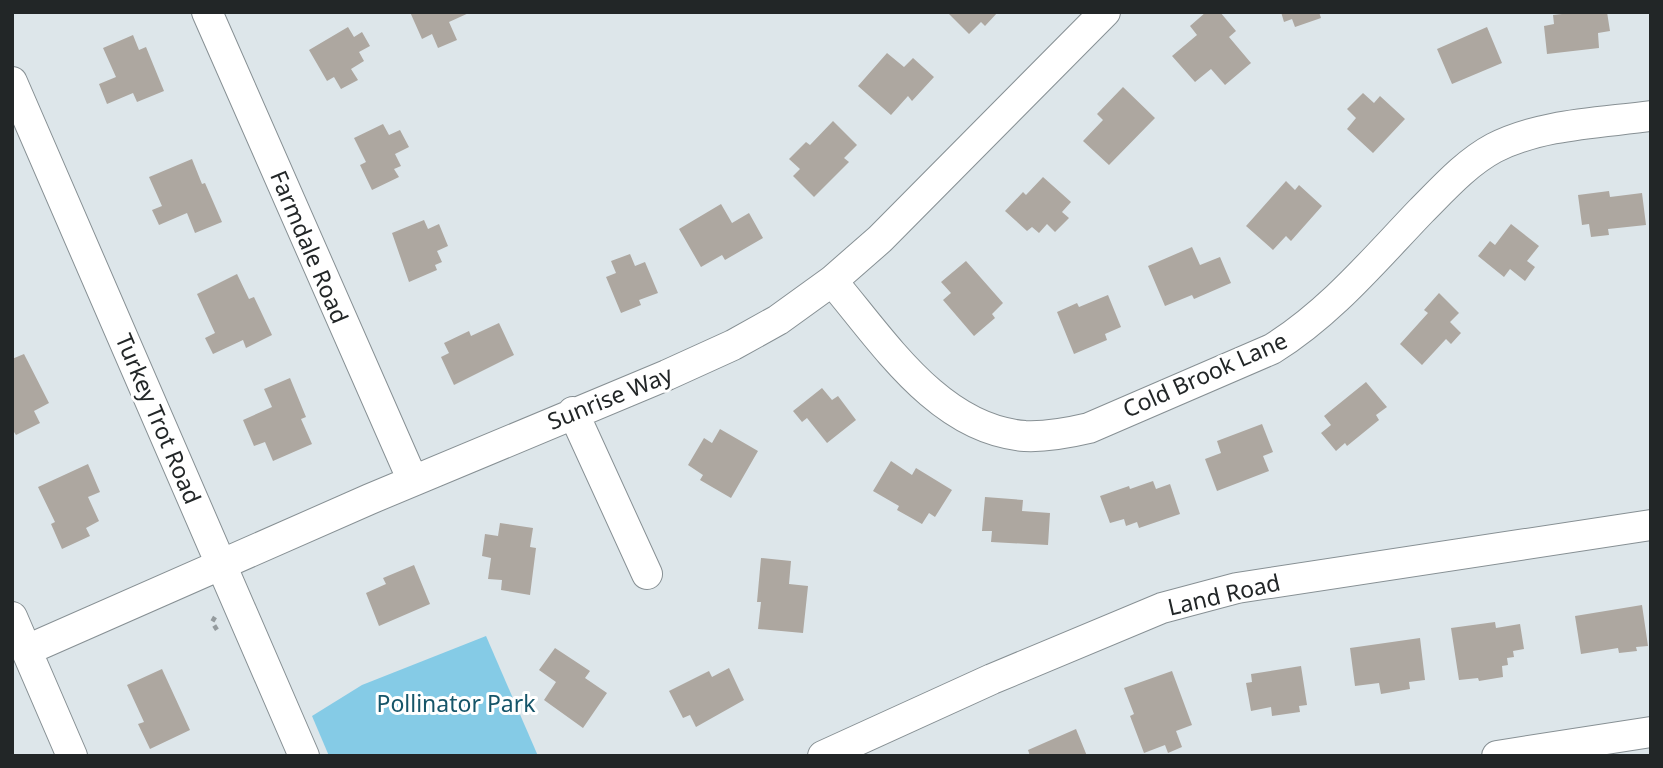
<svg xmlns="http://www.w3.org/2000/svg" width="1663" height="768" font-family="'Noto Sans',sans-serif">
  <rect width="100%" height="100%" fill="#dde6ea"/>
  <path fill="#85cbe6" d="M486,636L538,756H329L312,716L362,685Z"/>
  <path fill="#ada7a0" d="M410,12H471L449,22L457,40L438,48L432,34L422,39Z
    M947,12H998L985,26L981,22L969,34Z
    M1206,12H1220L1236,31L1229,37L1251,63L1225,85L1211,69L1195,82L1172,56L1197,35L1190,26Z
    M1281,12H1319L1321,18L1295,27L1292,19L1284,22Z
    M1580,12H1607L1610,31L1598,33L1599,48L1547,54L1544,26L1554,24L1553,15Z
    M348,27L354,37L362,32L370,46L359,52L364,61L351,69L358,80L341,89L334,77L327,81L309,50Z
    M1487,27L1502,63L1452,84L1437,49Z
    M133,35L139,50L146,47L164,91L137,102L133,93L107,104L99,84L116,77L103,48Z
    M887,53L904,67L913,58L934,77L912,101L908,96L891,115L858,86Z
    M1123,87L1155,118L1109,165L1083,141L1103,120L1097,114Z
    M1363,93L1374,103L1380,96L1405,119L1373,153L1347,129L1356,118L1347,109Z
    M833,121L857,145L844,158L849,162L814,197L793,176L800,169L789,159L806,142L810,145Z
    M383,124L389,135L400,130L409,147L395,154L401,166L394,169L399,177L372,190L360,165L366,162L354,138Z
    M192,159L202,184L205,183L222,222L195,233L187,213L159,225L152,210L162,206L149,177Z
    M1043,177L1071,202L1062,212L1069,218L1055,232L1047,224L1039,233L1032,227L1027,231L1005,211L1023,192L1026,195Z
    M1286,181L1295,190L1299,185L1322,206L1291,241L1286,236L1273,250L1246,226Z
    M1609,191L1610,197L1642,193L1646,225L1608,229L1609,235L1591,237L1589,224L1582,225L1578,195Z
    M721,204L732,223L749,213L763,238L725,260L722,255L701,267L679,229Z
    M424,220L428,229L439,224L448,246L437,251L442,262L435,265L437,270L409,282L392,233Z
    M1511,224L1539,246L1527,261L1535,267L1525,281L1510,269L1504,277L1478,256L1490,241L1495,245Z
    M1192,247L1200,265L1220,257L1231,283L1194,299L1192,295L1165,306L1148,266Z
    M630,254L635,266L645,262L658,293L639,300L641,305L621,313L606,277L616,273L611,261Z
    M966,261L1003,303L992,314L995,318L974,336L943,300L951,293L941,282Z
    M237,274L249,299L254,297L272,335L246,348L243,340L213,354L205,338L215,333L197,294Z
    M1439,293L1459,313L1450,322L1461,333L1451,344L1446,339L1422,365L1400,344L1428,313L1424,310Z
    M1108,295L1121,327L1105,334L1107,340L1074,354L1057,312L1077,303L1079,307Z
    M499,323L514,355L454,385L441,357L449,353L444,343L469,331L471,336Z
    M24,354L49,403L34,411L40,423L16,435L12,429V359Z
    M290,378L306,417L301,419L312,444L273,461L265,442L254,446L243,420L272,407L264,389Z
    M1366,382L1387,407L1376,415L1379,420L1347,446L1345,443L1336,451L1321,433L1331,425L1324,416Z
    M822,388L832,400L838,396L856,420L827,443L807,418L802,422L793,411Z
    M1262,424L1273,452L1263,456L1269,471L1217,491L1205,459L1221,453L1217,441Z
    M720,429L758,451L731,498L700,480L703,475L688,465L704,438L712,443Z
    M891,461L912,475L916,468L952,490L935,517L929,513L922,524L897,510L899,506L873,491Z
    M88,464L100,492L88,497L99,521L86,528L90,536L62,549L51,524L55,522L38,487Z
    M1153,481L1156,489L1170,484L1180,514L1139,528L1137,522L1126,526L1124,519L1110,523L1100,496L1129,486L1130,489Z
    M985,497L1023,500L1022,511L1050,513L1048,545L991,542L992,531H982Z
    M500,523L533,528L530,547L536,548L530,595L501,590L502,580L488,579L491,558L482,556L485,534L498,536Z
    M761,558L791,561L789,584L808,586L803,633L758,629L761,602H757Z
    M414,565L430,604L379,626L366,593L386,584L383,578Z
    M1642,605L1648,646L1636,647L1637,651L1619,653L1618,648L1581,654L1575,616Z
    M1495,622L1496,628L1520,624L1524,649L1513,651L1514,657L1507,658L1508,665L1502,666L1503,677L1479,681L1478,678L1459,680L1451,628Z
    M1420,638L1425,680L1409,682L1410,689L1381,694L1379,683L1355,686L1350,648Z
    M555,648L590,671L585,678L607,693L583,728L544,700L556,682L539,670Z
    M1301,666L1307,705L1299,706L1300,712L1272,716L1271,707L1251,711L1246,683L1252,682L1251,674Z
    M729,668L744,700L696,727L690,715L683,718L669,691L709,671L712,677Z
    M162,669L190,730L150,749L138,724L144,722L127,685Z
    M1172,671L1192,725L1176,731L1182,747L1168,753L1165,745L1144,753L1130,716L1134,714L1124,688Z
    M1076,729L1087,756H1030L1028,750Z"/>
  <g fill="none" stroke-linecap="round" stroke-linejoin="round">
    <defs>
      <path id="minor" d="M207,12L413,481
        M12,82L304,756
        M832,281C883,341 939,430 1025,436C1047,437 1068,433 1089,428L1272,349C1330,313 1374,260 1421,211C1443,189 1466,163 1494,148C1541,124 1599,123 1651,116
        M573,412L647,574
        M12,617L72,756
        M27,650L370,499L667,375L733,345L778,320L832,281L880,239L1105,12
        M823,756L992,679L1162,608L1237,588L1651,525
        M1497,756L1651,732"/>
    </defs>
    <use href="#minor" stroke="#879094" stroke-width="32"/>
    <path stroke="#949b9e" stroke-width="4.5" stroke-dasharray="5 5" stroke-linecap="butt" d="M215,617L212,622L219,633"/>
    <use href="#minor" stroke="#fff" stroke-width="30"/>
  </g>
  <g text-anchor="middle" stroke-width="6" stroke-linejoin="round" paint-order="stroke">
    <g font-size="23" fill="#222627" stroke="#fff">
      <text transform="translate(309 247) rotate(67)" y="8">Farmdale Road</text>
      <text transform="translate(1205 375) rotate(-24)" y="8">Cold Brook Lane</text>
      <text transform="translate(610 398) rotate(-22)" y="8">Sunrise Way</text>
      <text transform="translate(158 419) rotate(67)" y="8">Turkey Trot Road</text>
      <text transform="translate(1224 595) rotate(-13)" y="8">Land Road</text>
    </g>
    <g font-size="23" fill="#165569" stroke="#fff">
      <text x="456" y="712">Pollinator Park</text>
    </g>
  </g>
  <rect width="1663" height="768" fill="none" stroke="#222627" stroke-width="28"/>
</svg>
